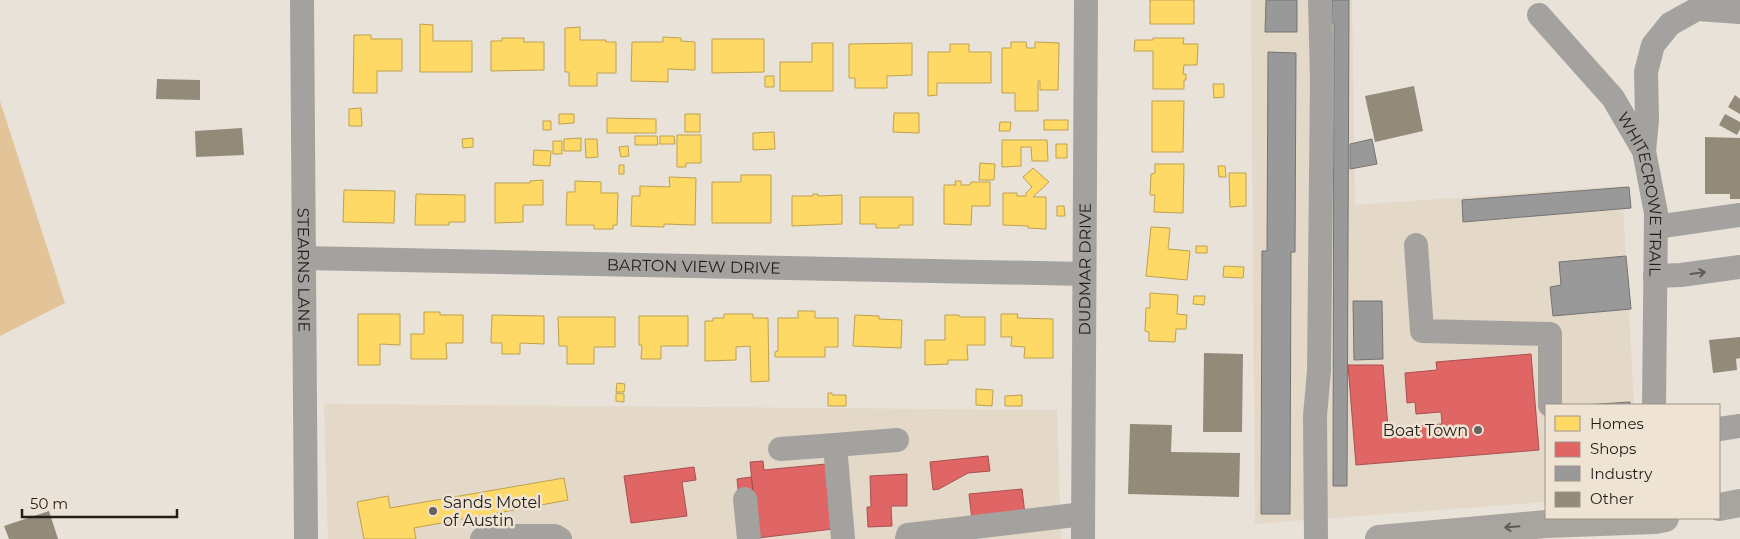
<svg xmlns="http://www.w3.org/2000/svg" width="1740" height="539" font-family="Montserrat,sans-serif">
  <rect width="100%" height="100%" fill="#e9e2d9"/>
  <path fill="#e4d8c8" d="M1251,0H1352L1355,205L1622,186L1634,405H1546V502L1255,524Z
    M324,404L1057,410L1061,539H328Z"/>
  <path fill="#e2c498" d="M0,101L65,303L0,336Z"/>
  <path fill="#ffd966" stroke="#bda14f" d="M1150,0H1194V24H1150Z
    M420,24L433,25V41H472V72H420Z
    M580,27V40H606V42H616V73H597V86H569V72H565V28Z
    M354,35H371V39H402V71H377V93H353Z
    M663,37L681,38V41L695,42V70L668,69V82L631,81L632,42H663Z
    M502,38H524V42H544V70L491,71V41H502Z
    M1153,38H1184L1183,44H1198L1197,65H1184L1183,74H1186V80H1184V89H1153V51H1134L1135,40H1153Z
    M712,39H764V72L712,73Z
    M1011,42H1026L1027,48H1035V42L1059,43L1058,90H1040V81H1038V111H1015V93H1002V48H1011Z
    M812,43H833V91H780V62H812Z
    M912,43V75L887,76V88H855V78H849V44Z
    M950,44H969V52H991V83H937V95L928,96V52H950Z
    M765,76H774V87H765Z
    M1213,84H1224V97L1214,98Z
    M1152,101H1184L1183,152H1152Z
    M361,108L362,126H349V109Z
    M894,113H919V133L893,132Z
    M559,114H574V123L559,124Z
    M685,114H700V132H685Z
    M607,118L656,119V133H607Z
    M1044,120H1068V130H1044Z
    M543,121H551V130H543Z
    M1000,122H1011L1010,131H999Z
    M774,132L775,149L753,150V133Z
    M677,135H701V163H686V167H677Z
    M635,136H657L658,145H635Z
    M660,136H674L675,144H660Z
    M473,138V147L463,148L462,139Z
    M581,138V151H564V139Z
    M585,139H597L598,157L586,158Z
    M1002,140H1047L1048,161H1032L1031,147H1021V166L1002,167Z
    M553,141H562V154H553Z
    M1056,144H1067V158H1056Z
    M628,146L629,156L621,157L619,147Z
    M534,150L551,151L550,166L533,165Z
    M980,163L995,164L994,180H979Z
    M1155,164H1184L1183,213L1154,212L1155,195H1150L1151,174L1155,173Z
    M619,165H624V174H619Z
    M1218,166H1225L1226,177H1219Z
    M1033,168L1049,182L1033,197H1046V229L1028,228V226L1003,225V193H1017V196H1026V193L1032,187L1023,177Z
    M1229,173H1246V206L1230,207Z
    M741,175H771V223H712V182H741Z
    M669,177L696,178L695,225L664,224V227L631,226L632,196H640V186L670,187Z
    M543,180V205H523V222L495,223V183H530V181Z
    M575,181L601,182V193H618L617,225H613V229H594V225H566L567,192H575Z
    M955,181H961V185H970L971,182H990V206H972L971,225L944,224V185H956Z
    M344,190L395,191L394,223L343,222Z
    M416,194L465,195V222H449V225H415Z
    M813,194H818V196L842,195V224L792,226V196H813Z
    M860,197H913V225H899V228H876V224H860Z
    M1057,206H1064L1065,216H1057Z
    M1151,227L1170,228L1168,249L1190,251L1187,280L1146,276Z
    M1196,246H1207V253H1196Z
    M1224,266L1244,267L1243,278L1223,277Z
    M1150,293L1178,295L1177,314L1187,315L1186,329H1176L1175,342L1149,341V332L1145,331L1146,308H1150Z
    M1194,296H1205L1204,305L1193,304Z
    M798,311H815V318H838V347H825V357H775V352L778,351V318H798Z
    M424,312H440V315H463V343H446L447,359H411V334H424Z
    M358,314H400V345L380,344V365H358Z
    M724,314H753V318H768L769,381L751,382L750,346L736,347V360L705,361V321H713V318H724Z
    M1001,314H1018L1017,318L1053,319V358H1024L1025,347L1011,346L1012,337H1001Z
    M492,315L544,316V344L520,343V354H502V343H491Z
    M855,315L879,316V319L902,320L901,348L853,346Z
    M945,315H959L960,317H985V345H967L968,360H948V364L925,365V340H945Z
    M639,316H688V346H661V359H641L642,345H639Z
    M558,317H615V347H594V364H567V346H559Z
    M617,383L625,384L624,392H616Z
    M976,389L993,390L992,406L976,405Z
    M616,393L624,394V402L616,401Z
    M828,393H832V395H846V406H828Z
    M1022,395V406H1005V396Z
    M564,478L568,500L492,514L494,521L485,522L484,515L414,528L416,539H364L357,502L388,496L390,508Z"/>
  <path fill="#e06666" stroke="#a7504f" d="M1531,354L1539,450L1356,465L1348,365H1383L1388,428L1442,424L1441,412L1416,414L1415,402L1407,403L1405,373L1437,370L1436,362Z
    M988,456L990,471L968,473L939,489L933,490L930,462Z
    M763,461L764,470L826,464L833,529L758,538L750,462Z
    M694,467L696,480L682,482L687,516L631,523L624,476Z
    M907,474V506H891L892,526L868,527L867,507H871L870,476Z
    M751,477L754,497L739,498L737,479Z
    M1022,489L1025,514L972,520L969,494Z"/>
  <path fill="#999" stroke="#757472" d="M1266,0H1297V32H1265Z
    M1332,0H1349L1347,486H1333L1334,23H1332Z
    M1268,52L1296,53L1295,252H1291L1290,514H1261L1262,251H1267Z
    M1372,139L1377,164L1350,169V144Z
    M1629,187L1631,208L1463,222L1462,200Z
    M1626,256L1631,309L1553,316L1550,287L1561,285L1559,262Z
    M1353,301H1382L1383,359L1354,360Z
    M1630,402V405H1585Z"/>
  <path fill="#938a7a" d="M157,79L200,80V100L156,99Z
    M1414,86L1423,131L1375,142L1365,96Z
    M1735,95L1740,99V114L1728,107Z
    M1725,114L1740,122V129L1737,135L1719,125Z
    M242,128L244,155L196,157L195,131Z
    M1705,137L1740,138V199H1730V194H1705Z
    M1740,337V358L1736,359L1737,370L1713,373L1709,340Z
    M1204,353L1243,354L1242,432H1203Z
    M1130,424L1172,425L1171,452L1240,453L1239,497L1128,494Z
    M49,511L58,539H9L4,526Z"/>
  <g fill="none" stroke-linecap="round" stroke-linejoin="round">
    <g stroke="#a4a29f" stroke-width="24">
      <path id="s1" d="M302,0L306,539"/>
      <path id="s2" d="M1539,15L1613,98L1644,151L1656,213L1654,405"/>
      <path d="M1644,151L1647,120L1646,72L1653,45L1670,24L1697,9L1740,12"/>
      <path d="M1656,227L1740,215"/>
      <path d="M1416,245L1422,331L1550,334V405"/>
      <path id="s3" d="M304,258L1084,274"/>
      <path d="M1655,276L1681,275L1740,267"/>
      <path d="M1719,429L1740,426"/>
      <path d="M835,445L897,440"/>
      <path d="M780,449L835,445L843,539"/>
      <path d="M745,499L749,539"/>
      <path d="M482,539L508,536H555L560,539"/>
      <path d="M907,539L908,535L1083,514"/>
      <path id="s4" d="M1083,539L1086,0"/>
      <path d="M1316,539L1315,416L1319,371L1322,80L1320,0"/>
    </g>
    <path stroke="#a8a49f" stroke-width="28" d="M1719,507L1740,503
      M1379,539L1546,524L1655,520L1665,518"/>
  </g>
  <defs><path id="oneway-shaft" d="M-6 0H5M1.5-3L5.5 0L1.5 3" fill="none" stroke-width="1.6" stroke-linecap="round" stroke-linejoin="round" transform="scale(1.25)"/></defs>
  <use stroke="#5c5955" href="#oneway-shaft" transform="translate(1698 273) rotate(-8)"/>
  <use stroke="#5e5a55" href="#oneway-shaft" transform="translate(1512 527) rotate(175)"/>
  <g fill="#68625c" stroke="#efe3d3" stroke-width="2">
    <circle cx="1478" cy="430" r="5"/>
    <circle cx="433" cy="511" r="5"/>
  </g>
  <g text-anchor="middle" stroke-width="5" stroke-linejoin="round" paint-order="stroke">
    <g font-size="16" fill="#221d18" stroke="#efe3d3">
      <text dy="6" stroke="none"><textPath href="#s2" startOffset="214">WHITECROWE TRAIL</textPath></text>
      <text dy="6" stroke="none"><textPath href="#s3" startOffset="390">BARTON VIEW DRIVE</textPath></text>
      <text dy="6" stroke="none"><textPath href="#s1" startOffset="270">STEARNS LANE</textPath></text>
      <text dy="6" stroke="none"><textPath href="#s4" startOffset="270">DUDMAR DRIVE</textPath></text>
    </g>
    <g font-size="16" fill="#221d18" stroke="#efe3d3" text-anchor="end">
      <text x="1468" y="436">Boat Town</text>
      <text x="443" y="508" text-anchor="start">Sands Motel<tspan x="443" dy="18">of Austin</tspan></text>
    </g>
  </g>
  <rect x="1545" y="404" width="175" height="115" fill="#efe3d3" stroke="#9d9488"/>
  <rect x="1555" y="416" width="25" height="15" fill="#ffd966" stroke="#9d9488"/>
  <text x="1590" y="429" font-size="15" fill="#221d18">Homes</text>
  <rect x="1555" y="442" width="25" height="15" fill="#e06666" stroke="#9d9488"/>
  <text x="1590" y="454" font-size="15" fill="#221d18">Shops</text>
  <rect x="1555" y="466" width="25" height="15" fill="#999999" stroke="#9d9488"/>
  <text x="1590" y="479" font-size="15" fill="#221d18">Industry</text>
  <rect x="1555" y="492" width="25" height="15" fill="#938a7a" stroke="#9d9488"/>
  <text x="1590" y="504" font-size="15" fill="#221d18">Other</text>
  <path d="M22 509v8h155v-8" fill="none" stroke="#221d18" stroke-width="2.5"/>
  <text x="30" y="509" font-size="15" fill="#221d18" stroke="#efe3d3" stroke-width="4" paint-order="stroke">50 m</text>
</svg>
